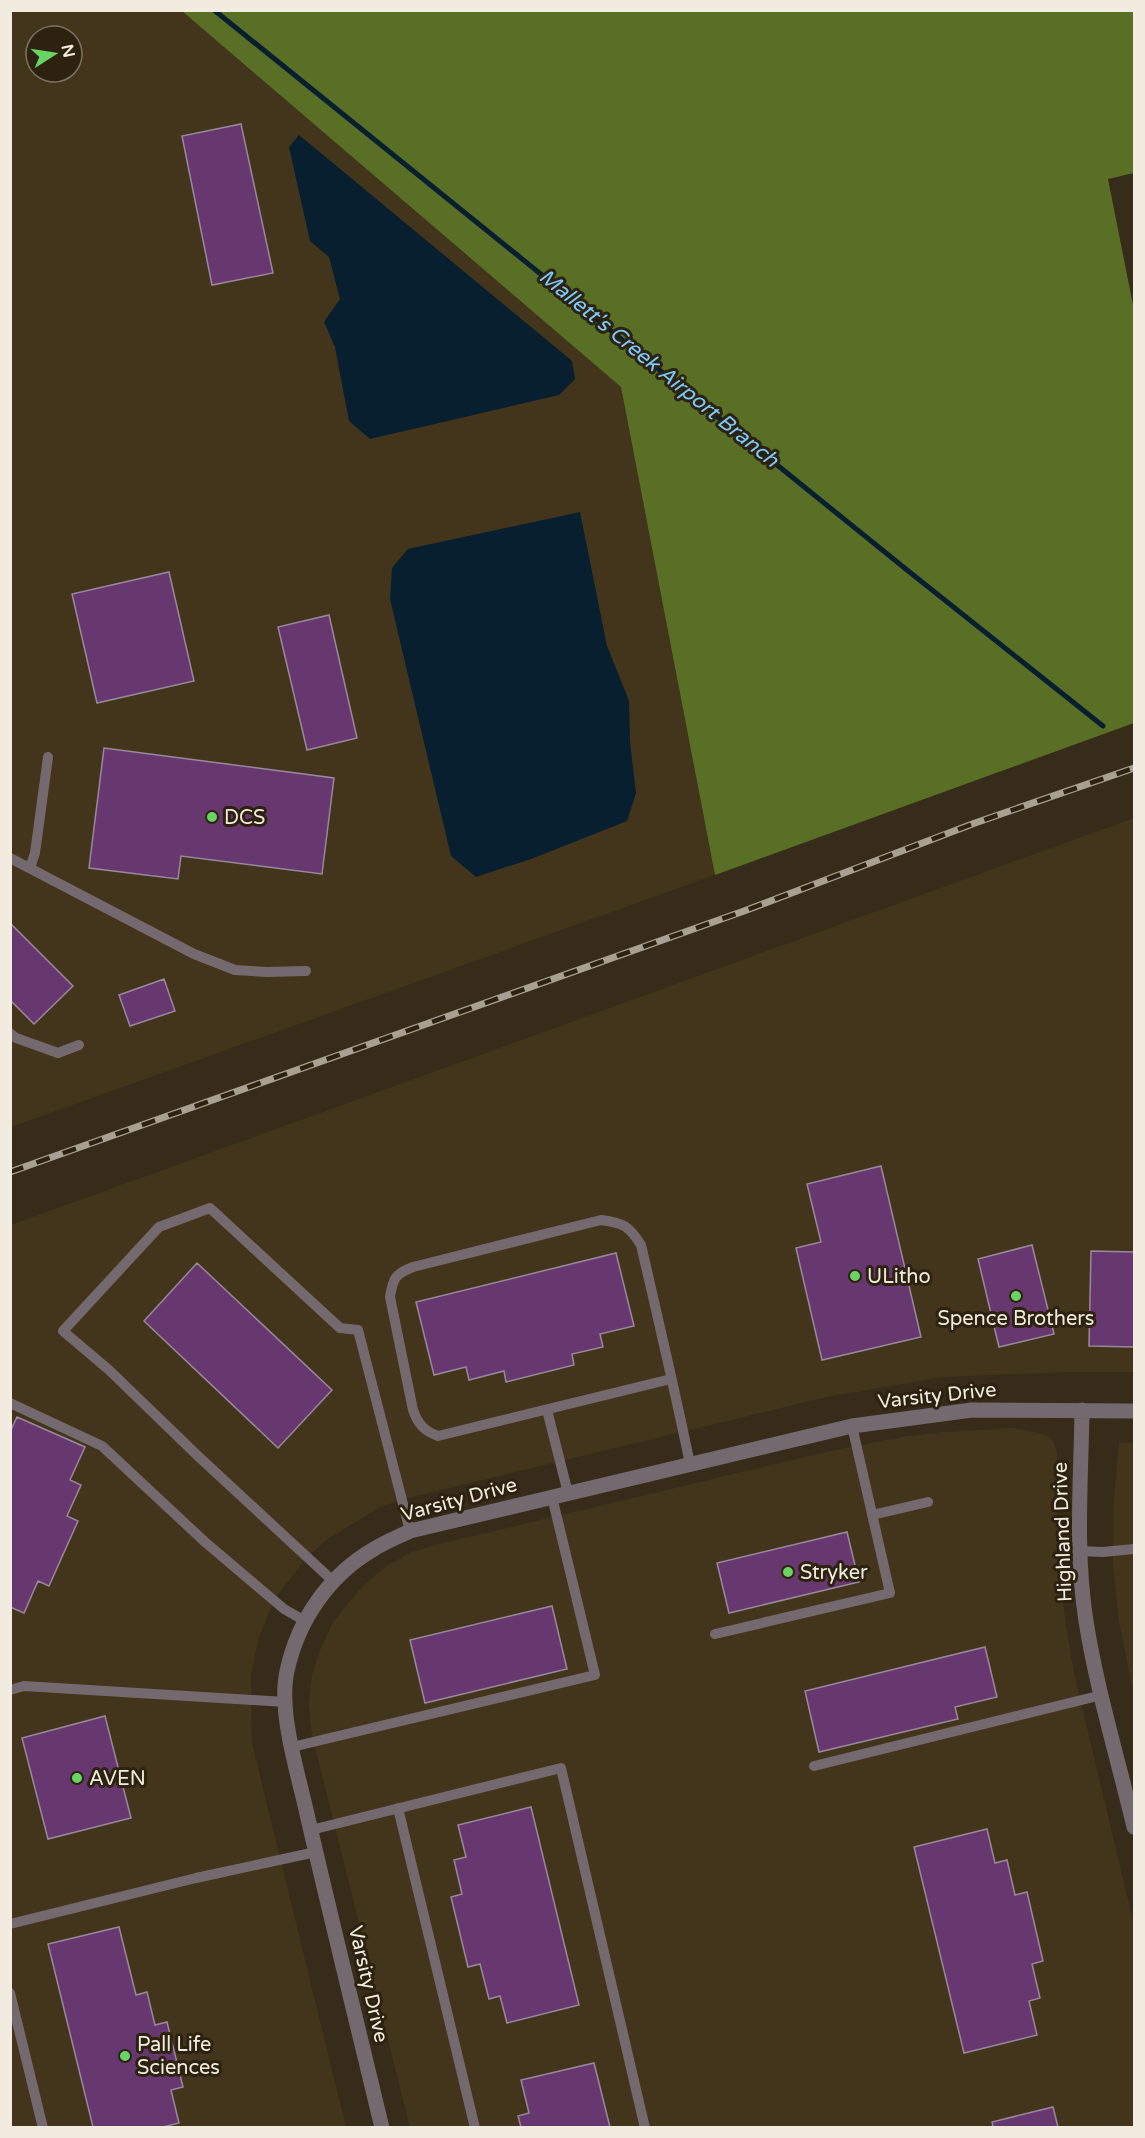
<svg xmlns="http://www.w3.org/2000/svg" width="1145" height="2138" font-family="'Varela Round',sans-serif">
  <rect width="100%" height="100%" fill="#362c19"/>
  <path fill="#42351b" fill-rule="evenodd" d="M10,11H182L621,387L715,875L11,1127ZM36,36H72V72H36Z
    M1134,818V1372H1073L943,1377L827,1397L420,1495L382,1506L329,1538L307,1557L274,1600L259,1637L251,1675L252,1743L346,2127L11,2128V1225Z
    M1013,1428L1047,1435L1054,1442L1057,1452V1553L1066,1626L1074,1673L1134,1925V2127L410,2128L312,1735L309,1704L312,1675L320,1650L332,1624L348,1603L366,1583L386,1566L412,1552L435,1545L826,1452L908,1436L945,1432Z
    M1119,1442L1134,1443V1697L1119,1621L1113,1565V1511Z"/>
  <path fill="#596f25" d="M182,11H1134V173L1108,179L1134,310V723L715,875L621,387Z"/>
  <path fill="#071f2e" d="M299,135L572,361L575,379L559,395L370,439L349,421L335,347L324,322L340,299L329,257L310,241L289,147Z
    M580,512L607,646L629,701L630,742L636,793L627,821L531,859L476,877L451,856L390,599L392,568L408,549Z"/>
  <g fill="none" stroke-linecap="round" stroke-linejoin="round">
    <path stroke="#071f2e" stroke-width="5" d="M214,10L912,574L1103,726"/>
  </g>
  <path fill="#67386f" stroke="#99889b" stroke-width="1.5" d="M241,124L273,273L212,285L182,136Z
    M169,572L194,681L97,703L72,594Z
    M329,615L357,738L307,750L278,627Z
    M104,748L334,778L322,874L181,856L178,879L89,868Z
    M10,923L73,986L34,1024L10,1000Z
    M164,979L175,1011L130,1026L119,995Z
    M881,1166L921,1337L822,1360L796,1248L821,1242L807,1184Z
    M1032,1245L1054,1334L999,1347L978,1259Z
    M1091,1251L1134,1252V1347L1089,1346Z
    M616,1253L634,1326L600,1334L603,1347L572,1354L574,1365L506,1382L504,1371L469,1380L466,1367L434,1375L416,1302Z
    M197,1263L332,1390L278,1448L144,1321Z
    M17,1417L85,1447L70,1480L81,1485L67,1516L78,1521L49,1586L38,1581L24,1613L10,1607V1432Z
    M847,1532L859,1582L729,1613L717,1563Z
    M552,1606L567,1669L425,1703L410,1640Z
    M985,1647L997,1697L955,1707L958,1719L819,1752L805,1691Z
    M105,1716L131,1818L48,1839L22,1738Z
    M531,1807L579,2005L507,2023L500,1996L489,1999L480,1964L468,1967L451,1897L462,1894L454,1860L466,1857L458,1825Z
    M987,1829L995,1863L1007,1860L1015,1895L1027,1892L1043,1961L1032,1964L1040,1998L1029,2001L1037,2035L964,2053L914,1847Z
    M119,1927L136,1995L147,1992L155,2025L167,2022L183,2087L171,2090L179,2123L163,2127H93L48,1944Z
    M594,2063L610,2127H521L518,2116L529,2113L521,2080Z
    M1053,2107L1058,2127H993L992,2122Z"/>
  <g fill="none" stroke-linecap="round" stroke-linejoin="round">
    <path stroke="#74696e" stroke-width="10" d="M10,858L194,954L235,970L267,972L306,971
      M30,868L35,853L48,757
      M10,1033L16,1038L58,1053L79,1045
      M671,1379L438,1436C424,1431 418,1424 413,1410L390,1297C393,1278 395,1274 413,1267L601,1220C624,1223 629,1226 641,1245C658,1318 675,1391 690,1464
      M10,1403L102,1446L205,1542L284,1609L305,1621
      M547,1410L568,1493
      M872,1515L928,1502
      M1080,1551L1103,1552L1134,1549
      M333,1581L199,1457L109,1370L63,1331L159,1227L210,1208L340,1328L358,1330L410,1531
      M715,1634L890,1593L852,1426
      M10,1690L24,1686L285,1702
      M292,1747L595,1675L552,1497
      M814,1766L1102,1695
      M398,1808L475,2128
      M311,1830L561,1768L645,2128
      M10,1924L196,1878L316,1852
      M10,1993L43,2128"/>
    <path stroke="#74696e" stroke-width="15" d="M1082,1410C1081,1480 1075,1552 1086,1621C1097,1691 1118,1759 1134,1827
      M382,2128C357,2023 331,1919 307,1814C298,1773 278,1712 287,1671C298,1620 329,1575 374,1549C385,1542 398,1537 410,1531L852,1426L972,1410L1134,1411"/>
    <defs>
      <path id="rail" d="M10,1172L744,911L975,823L1134,768"/>
    </defs>
    <use href="#rail" stroke="#a8a092" stroke-width="7"/>
    <use href="#rail" stroke="#2c220f" stroke-width="4.5" stroke-dasharray="14" stroke-linecap="butt"/>
  </g>
  <g fill="#69d464" stroke="#2c220f" stroke-width="2">
    <circle cx="212" cy="817" r="6"/>
    <circle cx="855" cy="1276" r="6"/>
    <circle cx="1016" cy="1296" r="6"/>
    <circle cx="788" cy="1572" r="6"/>
    <circle cx="77" cy="1778" r="6"/>
    <circle cx="125" cy="2056" r="6"/>
  </g>
  <g text-anchor="middle" stroke-width="6" stroke-linejoin="round" paint-order="stroke">
    <g font-size="20" fill="#f2ece0" stroke="#2c220f" text-anchor="start">
      <text x="224" y="824">DCS</text>
      <text x="867" y="1283">ULitho</text>
      <text x="1016" y="1325" text-anchor="middle">Spence Brothers</text>
      <text x="800" y="1579">Stryker</text>
      <text x="89" y="1785">AVEN</text>
      <text x="137" y="2051">Pall Life<tspan x="137" dy="23">Sciences</tspan></text>
    </g>
    <g font-size="20" fill="#f2ece0" stroke="#2c220f">
      <text transform="translate(937 1395) rotate(-6)" y="7">Varsity Drive</text>
      <text transform="translate(459 1499) rotate(-15)" y="7">Varsity Drive</text>
      <text transform="translate(1062 1532) rotate(-92)" y="7">Highland Drive</text>
      <text transform="translate(369 1984) rotate(77)" y="7">Varsity Drive</text>
    </g>
    <g font-size="21" font-style="italic" fill="#7bc9fd" stroke="#2c220f">
      <text transform="translate(659 368) rotate(39)" y="7">Mallett's Creek Airport Branch</text>
    </g>
  </g>
  <rect width="1145" height="2138" fill="none" stroke="#f2ece0" stroke-width="24"/>
  <g transform="translate(54 54) rotate(78)"><circle r="28" fill="#2c220f" stroke="#7b7363" stroke-width="1.5"/>
  <path d="M0-4.5L10 22L0 15L-10 22Z" fill="#69d464"/>
  <text y="-9" font-size="16" font-weight="bold" text-anchor="middle" fill="#f2ece0">N</text>
  </g>
</svg>
